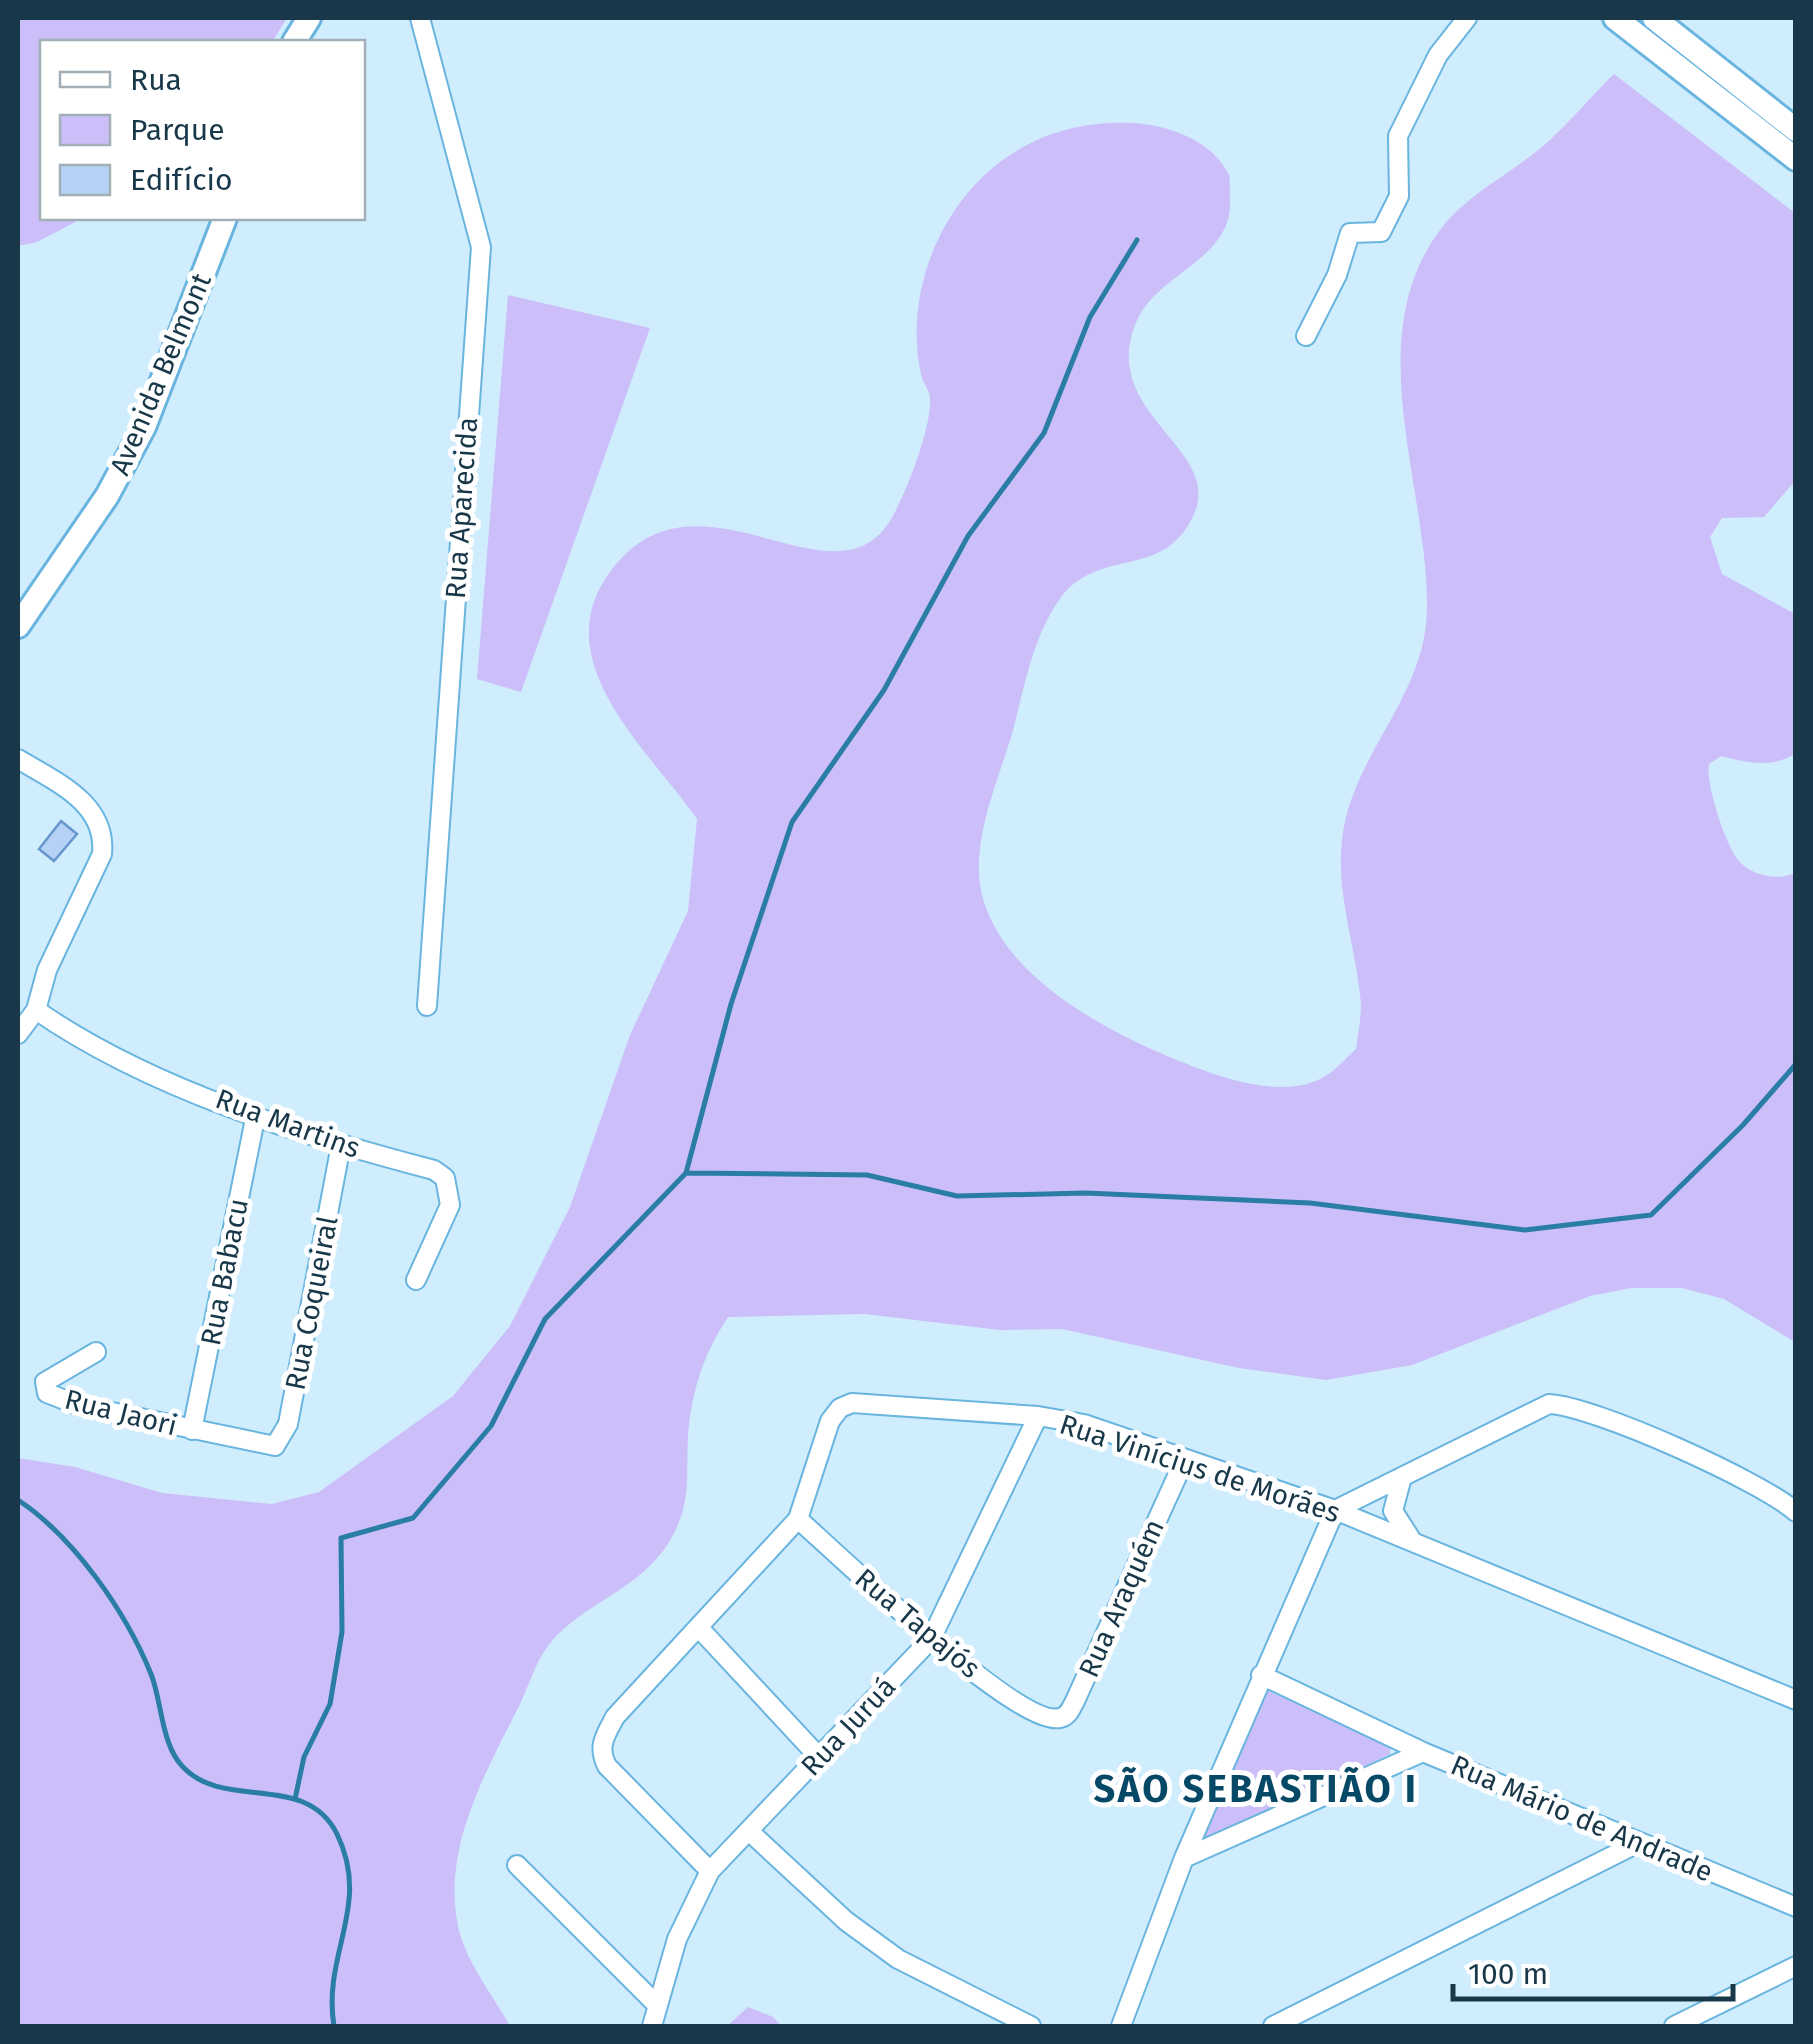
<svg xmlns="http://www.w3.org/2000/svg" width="1813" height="2044" font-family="'Fira Sans',sans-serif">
  <rect width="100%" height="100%" fill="#d0edfe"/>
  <path fill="#cbbef9" d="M18,18H287L272,42H42V218H83L37,242L18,246Z
    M1614,74L1795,213V481L1764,517L1722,518L1710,537L1722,574L1795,614V754C1771,768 1747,763 1721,756L1709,764C1705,783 1725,843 1738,860C1751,876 1778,881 1795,873V1342L1724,1299L1682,1288H1631L1590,1296L1412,1365L1326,1380L1239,1368L1062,1329L1000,1330L864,1314L728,1317C703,1355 691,1393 688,1437C686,1469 691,1496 677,1527C650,1588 587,1599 550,1643C537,1659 529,1685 520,1704C486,1772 442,1847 458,1926C465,1961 493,1995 510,2026H18V1458L75,1467L162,1493L272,1504L319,1492L453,1396L510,1326L570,1207L630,1035L688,911L697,819C649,750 544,661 610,572C696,454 832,613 890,521C905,496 932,428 930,398C930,391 922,381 921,374C903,294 941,202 1007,157C1043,132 1086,121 1130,123C1165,124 1212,139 1229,175C1230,177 1230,197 1230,200C1233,258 1160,273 1138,318C1094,413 1224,447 1194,514C1163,583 1099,544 1059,600C1032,639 1024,689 1012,734C1000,774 981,818 979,860C973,962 1098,1028 1177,1060C1218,1077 1287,1102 1327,1075C1337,1069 1347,1057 1356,1049C1358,1035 1361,1018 1361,1004C1356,941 1330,881 1346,817C1365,743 1427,688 1427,607C1428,486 1359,339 1440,230C1468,192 1517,171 1551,139C1573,119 1592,95 1614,74Z
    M508,295L650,328L521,692L477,679Z
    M1268,1691L1390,1746V1754L1204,1842L1199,1836L1259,1694Z
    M748,2007L773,2017L781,2026H727Z"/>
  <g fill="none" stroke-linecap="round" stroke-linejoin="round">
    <path stroke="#2a7da5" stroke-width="5" d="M686,1173L867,1175L957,1196L1086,1193L1310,1203L1525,1230L1651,1215L1743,1125L1796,1064
      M18,1500C74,1537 126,1612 151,1674C162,1701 161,1745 183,1767C224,1811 306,1771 337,1834C372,1906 322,1953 334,2026
      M295,1799L304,1757L330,1704L342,1632L341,1538L413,1518L491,1426L545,1319L686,1173L731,1004L792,822L884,690L968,536L1044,433L1090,317L1137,240"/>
  </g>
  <path fill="#b5d1f5" stroke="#6996ce" stroke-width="2.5" d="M61,821L77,834L54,861L39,849Z"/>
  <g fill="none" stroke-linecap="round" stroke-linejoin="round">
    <defs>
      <path id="street" d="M420,18L481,247L427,1006
        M1306,336L1337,275L1350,233L1381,232L1399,196L1398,136L1438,55L1467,18
        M18,759C56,782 107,803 102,854L47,970L36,1010L18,1034
        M36,1010C150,1089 300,1135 434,1170L445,1178L450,1205L416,1280
        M96,1352L45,1382L47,1393L78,1405L275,1446L288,1424L341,1145
        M192,1430L256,1114
        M1402,1477L1393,1511L1411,1539
        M1335,1510L1549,1404C1594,1406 1761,1481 1796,1512
        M798,1519C835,1552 1019,1728 1060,1718C1069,1716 1071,1708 1075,1701L1184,1461
        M700,1629L818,1756
        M1261,1675L1423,1752L1796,1907
        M751,1833L846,1921L898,1959L1031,2026
        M1184,1858L1423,1752
        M517,1865L655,2003
        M710,1871L607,1766C597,1746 605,1736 615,1717L798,1519L830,1421L840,1408L852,1403L1038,1416L1084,1424L1335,1510L1796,1700
        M652,2026L677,1939L710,1871L931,1639L1038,1416
        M1121,2026L1184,1858L1335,1510
        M1273,2026L1640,1842
        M1674,2026L1796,1966"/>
      <path id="secondary" d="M1615,18L1796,159
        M1654,18L1796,130
        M294,42L309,18
        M18,626L107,496L144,427L225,218"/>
    </defs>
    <use href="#street" stroke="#69b5df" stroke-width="22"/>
    <use href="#secondary" stroke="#69b5df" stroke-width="28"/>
    <use href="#street" stroke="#fff" stroke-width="18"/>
    <use href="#secondary" stroke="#fff" stroke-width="22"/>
  </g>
  <g text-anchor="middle" stroke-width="10" stroke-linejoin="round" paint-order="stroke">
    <g font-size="28" fill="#183849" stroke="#fff">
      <text transform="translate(160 374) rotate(-67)" y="10">Avenida Belmont</text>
      <text transform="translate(461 508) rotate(-86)" y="10">Rua Aparecida</text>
      <text transform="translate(288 1123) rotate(20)" y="10">Rua Martins</text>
      <text transform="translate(224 1272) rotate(-79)" y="10">Rua Babacu</text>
      <text transform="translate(311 1303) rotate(-79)" y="10">Rua Coqueiral</text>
      <text transform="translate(121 1412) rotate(14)" y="10">Rua Jaori</text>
      <text transform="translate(1200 1468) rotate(18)" y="10">Rua Vinícius de Morães</text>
      <text transform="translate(1121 1598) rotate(-66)" y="10">Rua Araquém</text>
      <text transform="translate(918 1623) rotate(40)" y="10">Rua Tapajós</text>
      <text transform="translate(848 1726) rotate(-47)" y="10">Rua Juruá</text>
      <text transform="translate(1582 1818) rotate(23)" y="10">Rua Mário de Andrade</text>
    </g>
    <g font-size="38" font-weight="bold" letter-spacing="2.5" fill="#064966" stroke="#fff">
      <text x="1256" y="1802">SÃO SEBASTIÃO I</text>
    </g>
  </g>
  <rect width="1813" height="2044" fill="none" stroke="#183849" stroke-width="40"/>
  <rect x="40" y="40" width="325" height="180" fill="#ffffff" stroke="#a3afb6" stroke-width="2.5"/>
  <rect x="60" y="72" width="50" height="15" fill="#ffffff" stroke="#a3afb6" stroke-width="2.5"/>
  <text x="130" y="90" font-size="30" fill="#183849">Rua</text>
  <rect x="60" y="115" width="50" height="30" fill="#cbbef9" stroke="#a3afb6" stroke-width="2.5"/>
  <text x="130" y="140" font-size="30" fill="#183849">Parque</text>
  <rect x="60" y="165" width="50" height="30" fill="#b5d1f5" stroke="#a3afb6" stroke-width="2.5"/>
  <text x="130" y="190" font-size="30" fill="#183849">Edifício</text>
  <path d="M1453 1984v15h280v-15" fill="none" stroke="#183849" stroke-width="5"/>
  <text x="1468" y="1984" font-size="30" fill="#183849" stroke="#ffffff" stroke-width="8" paint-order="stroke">100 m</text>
</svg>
